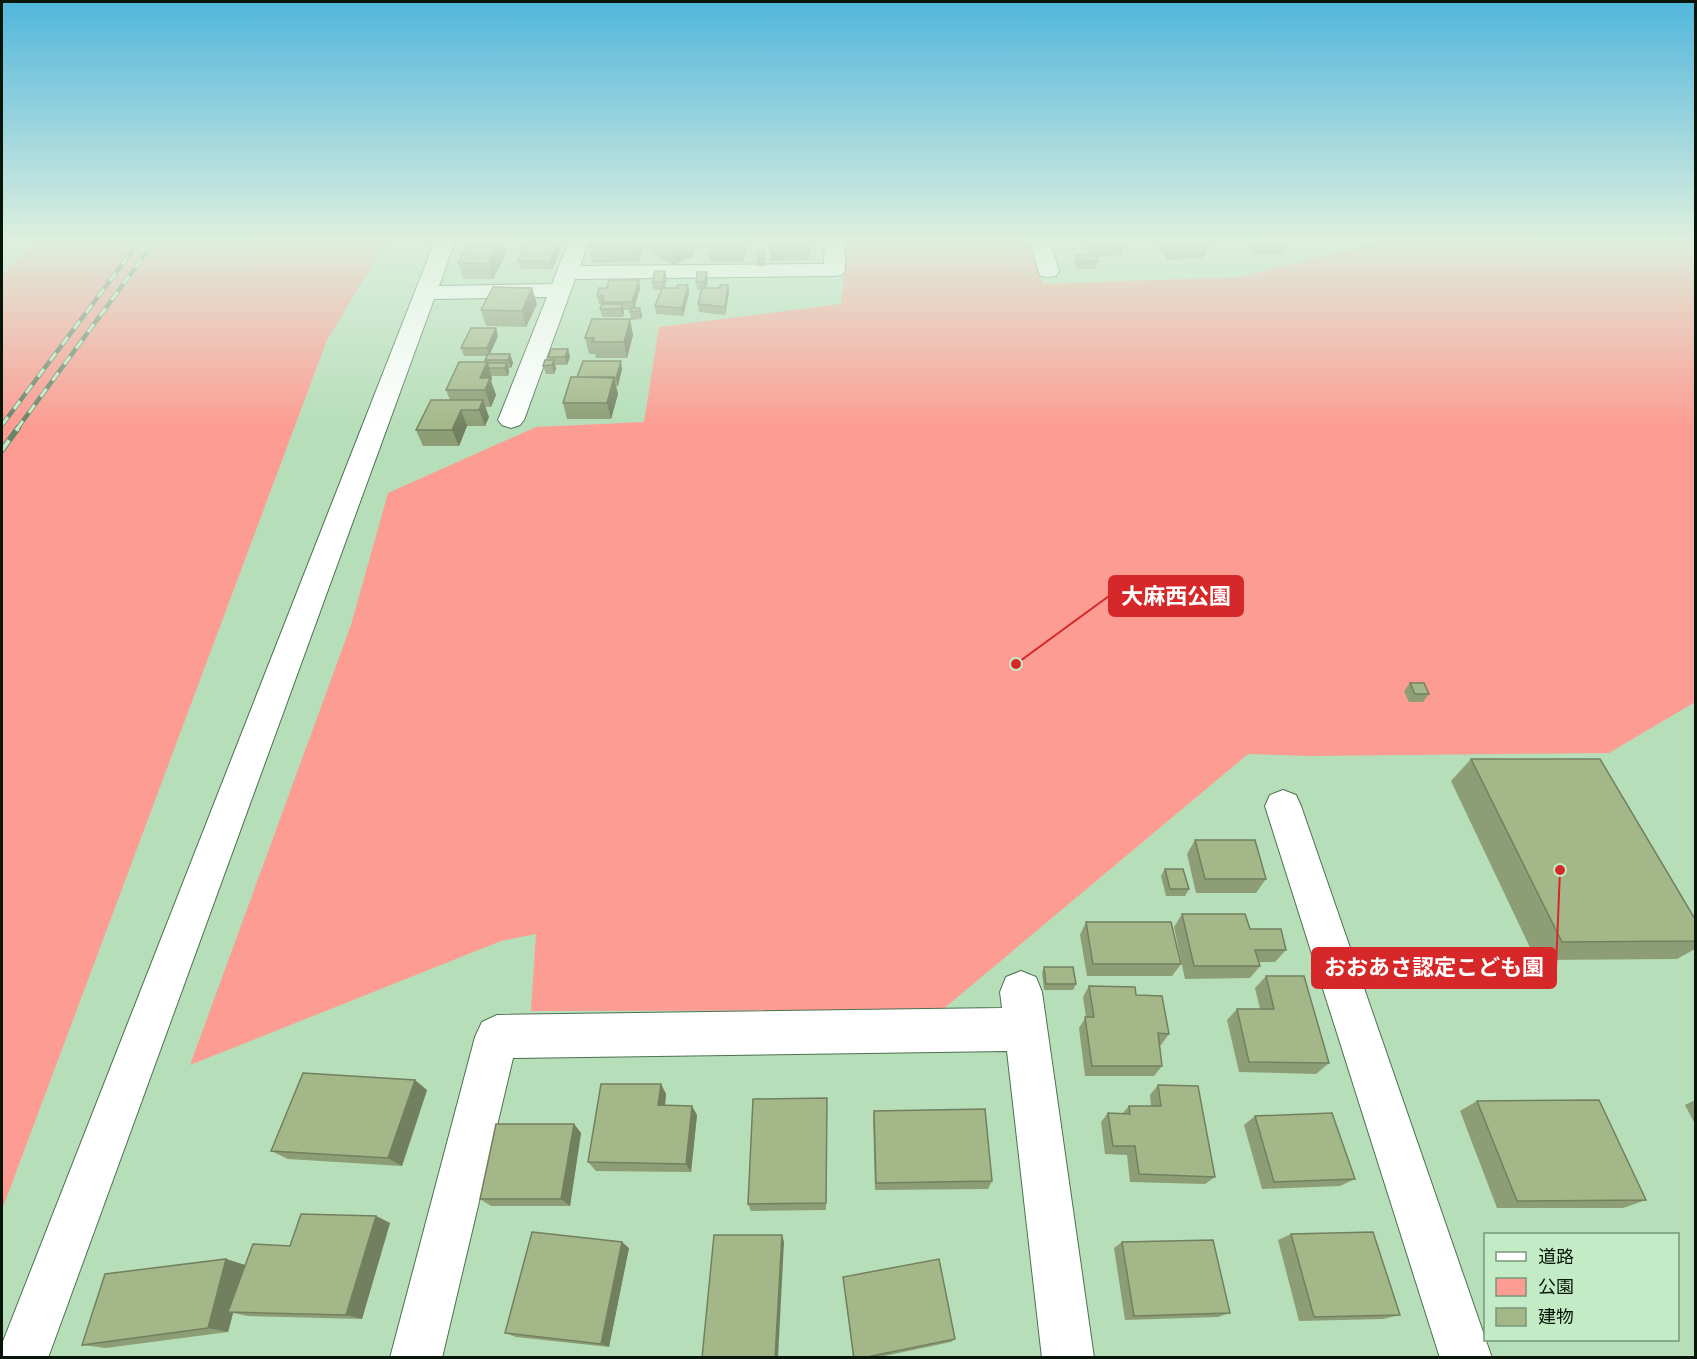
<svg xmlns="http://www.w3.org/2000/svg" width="1697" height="1359" font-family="Roboto,'Noto Sans JP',sans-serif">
  <rect width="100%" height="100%" fill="#b6deb8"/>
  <path fill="#fd9c92" d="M37,238H389L327,340L2,1210V276Z
    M909,238H1028L1043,284L1240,277L1392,238L1556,240L1562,238H1695V702L1609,753L1310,756L1248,754L942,1010L531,1011L536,934L501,941L190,1065L351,625L388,493L536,427L644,422L659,327L841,304L848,241Z"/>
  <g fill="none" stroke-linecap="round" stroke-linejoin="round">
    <defs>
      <path id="minor" d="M436,238H456L439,286L552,284L570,238H590L580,266L824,264L825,238H845V270L842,275L834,276L575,279L524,420L520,425L511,428L502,425L498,420L547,297L434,299L48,1358H2V1344Z
        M1029,238H1049L1059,271L1056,276L1048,277L1040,276Z
        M1283,790L1296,795L1301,806L1492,1358H1440L1265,806L1270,795Z
        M1021,971L1036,977L1042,992L1094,1358H1042L1007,1051L513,1058L442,1358H390L475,1037L482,1022L497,1015L1002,1008L1000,992L1006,977Z"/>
    </defs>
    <use href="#minor" stroke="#4d7150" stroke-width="2"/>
    <use href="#minor" fill="#fff" fill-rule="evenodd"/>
    <defs>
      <path id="rail-far1" d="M2,425L142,238
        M17,429L157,238"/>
      <path id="rail" d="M2,450L18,428"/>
    </defs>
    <use href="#rail-far1" stroke="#678368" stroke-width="4.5"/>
    <use href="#rail" stroke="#678368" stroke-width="6"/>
    <use href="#rail-far1" stroke="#c3ebc5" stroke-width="3" stroke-dasharray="10" stroke-linecap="butt"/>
    <use href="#rail" stroke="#c3ebc5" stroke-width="4" stroke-dasharray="12" stroke-linecap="butt"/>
  </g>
  <path fill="#8d9d76" d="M472,238H512V240H502L506,254L493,279H463L458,263Z
    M527,238H561L558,243H528Z
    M646,238H697L698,248L693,251L694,256L673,265L648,251Z
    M846,238H865V239H847Z
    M1080,238H1117L1123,248L1121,255L1096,257L1098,261L1096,269H1078L1075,263L1076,255L1089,254Z
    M1159,238H1206L1209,243L1204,258L1167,260L1157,243Z
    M1246,238H1281L1286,247L1283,255H1255Z
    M809,239V260L771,261L770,253Z
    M644,240L639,262L592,263L589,247Z
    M744,243L745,250L744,262H710L709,255Z
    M558,244L560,252L552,269H521L518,261Z
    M765,251V266H757V258Z
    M667,279L664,288H677L688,285L689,293L683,316L656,314L655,306L661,290H653L652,282Z
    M639,280L640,288L634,308H640L642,316L641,319L631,320L630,310H623L624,312L623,317H602L600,309L603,304H599L597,296L607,288Z
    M708,280L706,288L729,293L725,315L699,312L698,304L701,290H697L696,282Z
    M537,304L526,327L486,326L481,310Z
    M633,335L627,358H596L595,354H589L585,338Z
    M498,336L490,354H510L513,363L511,368H508L509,371L508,376H491L492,378L491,381L496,395L491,407H485L489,417L485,426H467L459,446H423L416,430L450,400L446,390L486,362L485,360L487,356H464L461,348Z
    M568,349L570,357L567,365H555L556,369L554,374H546L543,366L549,360L548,357Z
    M622,369L618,386H616L618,394L611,419H567L563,403L577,377Z
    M1410,683L1429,694L1423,702H1409L1404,691Z
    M1471,759L1695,919V949L1677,959L1536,960L1451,781Z
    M1195,840L1266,879L1256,893H1196L1187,854Z
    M1165,869L1189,889L1185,896H1166L1161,876Z
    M1182,914L1250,929L1286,950L1275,962H1259L1260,966L1250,978L1185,979L1174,927Z
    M1086,922L1181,964L1172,976H1087L1080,935Z
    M1044,967L1076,984L1073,990H1044L1042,973Z
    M1266,976L1329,1063L1316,1074L1239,1072L1227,1020L1237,1009H1260L1255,988Z
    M1089,986L1136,995L1169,1034L1161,1045H1160L1162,1066L1154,1076H1085L1079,1028L1086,1017L1083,997Z
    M661,1084L666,1094L665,1106L697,1115L691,1172L596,1171L588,1162Z
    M1158,1085L1215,1177L1205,1184L1130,1182L1127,1155L1105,1154L1101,1122L1108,1113L1122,1114L1129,1106H1151L1150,1095Z
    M427,1090L402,1166L288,1159L271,1151Z
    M1695,1100V1124L1685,1105Z
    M1477,1101L1646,1200L1623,1208H1497L1460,1111Z
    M827,1107L826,1210L751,1211L748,1204Z
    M874,1111L992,1181L988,1189L875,1190L873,1120Z
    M1255,1116L1355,1179L1340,1186L1262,1189L1244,1125Z
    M574,1124L581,1133L570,1206H491L480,1199Z
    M376,1216L390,1223L362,1319L248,1316L233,1313L228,1332L106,1348L82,1345L226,1259L245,1265L244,1270L290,1246Z
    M1291,1234L1400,1315L1383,1319L1299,1321L1278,1240Z
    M1122,1242L1230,1313L1218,1317L1125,1320L1114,1248Z
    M629,1248L609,1347L516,1337L505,1333Z
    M843,1277L955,1339L951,1342L875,1358H853Z"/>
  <path fill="#738060" d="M501,238L506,254L493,279L488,264Z
    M638,238H644V240L639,262L636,247Z
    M686,238H697L698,248L693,251L694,256L673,265L671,250Z
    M744,243L745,250L744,262L743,254Z
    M558,244L560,252L552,269L550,261Z
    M665,271L667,279L664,290L663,282Z
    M707,272L708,280L705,290L704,282Z
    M639,280L640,288L634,310L632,302Z
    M688,285L689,293L683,316L682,308Z
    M728,285L729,293L725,315V307Z
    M532,288L537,304L526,327L522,311Z
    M622,304L624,312L623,317L621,309Z
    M640,308L642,316L641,319L639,311Z
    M630,319L633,335L627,358L624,342Z
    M496,328L498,336L489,356L487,348Z
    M568,349L570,357L567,365L565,357Z
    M510,354L513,363L511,368L508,360Z
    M554,360L556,369L554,374L552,365Z
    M621,361L622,369L618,386L616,378Z
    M487,362L492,378L491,381L496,395L491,407L485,390L480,378Z
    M507,363L509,371L508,376L505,368Z
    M614,377L618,394L611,419L607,403Z
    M483,400L489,417L485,426L479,410Z
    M461,410L467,426L459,446L452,430Z
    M415,1080L427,1090L402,1166L388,1158Z
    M661,1084L666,1094L664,1115L658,1105Z
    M692,1106L697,1115L691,1172L686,1164Z
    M574,1124L581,1133L570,1206L561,1199Z
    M376,1216L390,1223L362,1319L346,1315Z
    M782,1235L784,1242L778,1358H775Z
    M622,1242L629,1248L609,1347L601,1344Z
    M226,1259L245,1265L233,1312H228L233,1313L228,1332L208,1328Z"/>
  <path fill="#a4b789" stroke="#738060" stroke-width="1.5" d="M472,238H501L488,264L458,263Z
    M591,238H638L636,247H589Z
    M649,238H686L692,241L671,250Z
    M1085,238H1117L1123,248L1092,250Z
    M1167,238H1206L1209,243L1171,244Z
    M1253,238H1281L1286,247H1258Z
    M771,239H809V253H770Z
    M711,243H744L743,254L709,255Z
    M527,244H558L550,261H518Z
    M757,251H765L764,258H757Z
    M1094,254L1098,261L1080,262L1076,255Z
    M655,271H665L663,282H652Z
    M697,272H707L704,282H696Z
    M609,280H639L632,302H602L604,296H597L599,288H607Z
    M678,285H688L682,308L655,306L662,288H677Z
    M720,285H728L725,307L698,304L702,288H720Z
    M493,287L532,288L522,311L481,310Z
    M602,304H622L621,309H600Z
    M631,308H640L639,311L630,312Z
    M592,319H630L624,342H592L594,338H585Z
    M471,328H496L487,348H461Z
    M551,349H568L565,357H548Z
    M488,354H510L508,360H485Z
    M545,360H554L552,365L543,366Z
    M583,361H621L616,378L577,377Z
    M459,362H487L480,378H490L485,390H446Z
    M487,363H507L505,368H489Z
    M571,377H614L607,403H563Z
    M431,400H483L479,410H461L452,430H416Z
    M1410,683H1424L1429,694H1415Z
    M1471,759H1600L1695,919V941L1562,942Z
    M1195,840H1255L1266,879H1205Z
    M1165,869H1183L1189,889H1170Z
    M1182,914H1245L1250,929H1281L1286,950H1255L1260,966H1194Z
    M1086,922H1171L1181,964H1093Z
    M1044,967H1073L1076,984H1046Z
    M1266,976H1304L1329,1063L1249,1062L1237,1009H1274Z
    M1089,986L1135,987L1136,995L1162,996L1169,1034L1158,1033L1162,1066H1092L1085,1017H1094Z
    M303,1073L415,1080L388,1158L271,1151Z
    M601,1084H661L658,1105L692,1106L686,1164L588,1162Z
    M1158,1085L1198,1086L1215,1177L1139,1174L1135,1146H1113L1108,1113L1130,1114L1129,1106H1161Z
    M827,1098L826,1203L748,1204L753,1099Z
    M1599,1100L1646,1200L1517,1201L1477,1101Z
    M985,1109L992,1181L876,1183L874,1111Z
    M1332,1113L1355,1179L1274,1182L1255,1116Z
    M496,1124H574L561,1199H480Z
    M301,1214L376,1216L346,1315L228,1312L253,1244L290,1246Z
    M532,1232L622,1242L601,1344L505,1333Z
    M1373,1232L1400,1315L1314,1317L1291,1234Z
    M714,1235H782L775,1358H702Z
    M1213,1240L1230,1313L1134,1316L1122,1242Z
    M226,1259L208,1328L82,1345L105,1274Z
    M939,1259L955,1339L862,1358H854L843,1277Z"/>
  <linearGradient id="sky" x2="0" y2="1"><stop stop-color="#51b6dc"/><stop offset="0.56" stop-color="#def0df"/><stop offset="1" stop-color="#def0df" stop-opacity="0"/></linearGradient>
  <rect width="1697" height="428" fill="url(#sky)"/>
  <path fill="none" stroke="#d62828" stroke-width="2" d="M1016 664L1109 596M1560 870L1556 968"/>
  <g fill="#d62828" stroke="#c3ebc5" stroke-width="2">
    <circle cx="1016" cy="664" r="6"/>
    <circle cx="1560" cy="870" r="6"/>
  </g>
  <g fill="#d62828" stroke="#d62828" stroke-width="2">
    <rect x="1109" y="576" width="134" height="40" rx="6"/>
    <rect x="1312" y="948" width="244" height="40" rx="6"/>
  </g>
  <g font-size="22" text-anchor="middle" font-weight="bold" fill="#fff">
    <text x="1176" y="604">大麻西公園</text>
    <text x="1434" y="975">おおあさ認定こども園</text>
  </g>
  <rect width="1697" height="1359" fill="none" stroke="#081609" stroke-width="6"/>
  <rect x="1484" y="1233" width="195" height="108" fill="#c3ebc5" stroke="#78967a" stroke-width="1.5"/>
  <rect x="1496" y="1252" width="30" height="9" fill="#ffffff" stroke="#78967a" stroke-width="1.5"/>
  <text x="1538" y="1263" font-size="18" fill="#081609">道路</text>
  <rect x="1496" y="1278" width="30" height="18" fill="#fd9c92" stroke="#78967a" stroke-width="1.5"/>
  <text x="1538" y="1293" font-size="18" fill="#081609">公園</text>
  <rect x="1496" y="1308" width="30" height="18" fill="#a4b789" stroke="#78967a" stroke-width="1.5"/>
  <text x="1538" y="1323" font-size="18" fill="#081609">建物</text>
</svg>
